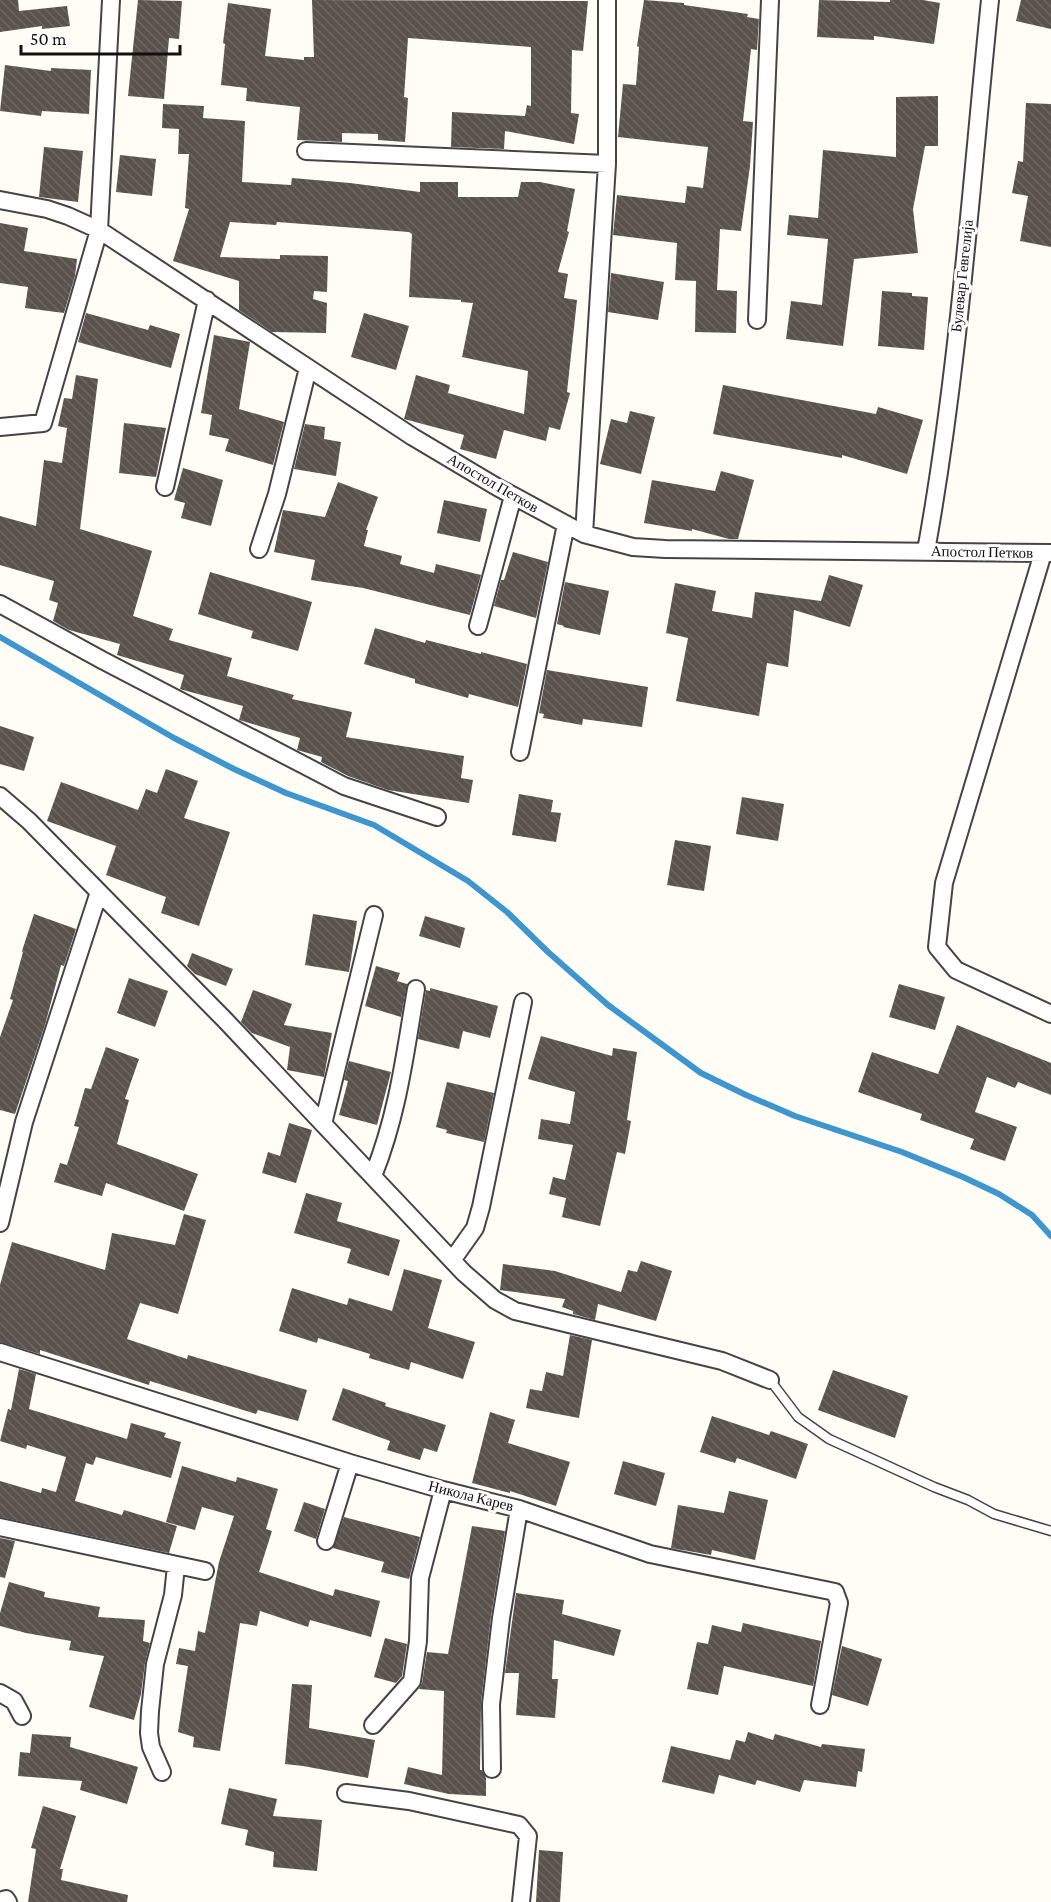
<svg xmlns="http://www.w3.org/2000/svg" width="1051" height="1902" font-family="'Crimson Pro',serif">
  <defs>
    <pattern id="building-back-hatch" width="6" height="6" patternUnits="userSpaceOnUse" patternTransform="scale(1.5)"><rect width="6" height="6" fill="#5a524d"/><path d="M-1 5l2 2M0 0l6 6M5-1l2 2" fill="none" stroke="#6d6662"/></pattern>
  </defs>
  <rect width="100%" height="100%" fill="#fffdf5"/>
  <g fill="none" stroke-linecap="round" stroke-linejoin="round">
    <path stroke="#3f96cf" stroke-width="6" d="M0,637L174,738L234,769L286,793L374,825L468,881L507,912L548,952L608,1005L701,1073L746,1095L795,1116L902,1152L963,1177L999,1194L1032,1215L1051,1236"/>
  </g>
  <path fill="url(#building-back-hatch)" d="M0,0H18L19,11L67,6L70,26L42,29V26L0,32Z
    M138,0L182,1L179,39L169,38L164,99L128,96Z
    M312,0L588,1L583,51L572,50L571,113L579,114L574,144L505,131L504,149L451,147L452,112L525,116L527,105L531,106V47L408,38L404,97L408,98L405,142L378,140V134L342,133V142L297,140L300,107L246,101L247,88L221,85L225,44L223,43L228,3L271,9L265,56L304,60V57H314Z
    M644,0L684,3V5L748,14L747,17L759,19L757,50L751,49L743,121L753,122L750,166L741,231L720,229L717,290L737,291L736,333L695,332L696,281L675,280L677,243L613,235L617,195L685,203L687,186L703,188L708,147L618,137L623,84L636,85L639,47L637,46Z
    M819,0L890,2V0H923L940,3L934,44L874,36V40L817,37Z
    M1021,0H1051V29L1016,21Z
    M5,65L51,71V68L91,70L89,114L42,111L41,116L0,111Z
    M938,96V146H925L913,209L918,253L854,259L843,346L786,339L791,301L822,305L828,239L787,235L789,215L818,218L823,150L896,157V97Z
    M1026,103L1051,104V247L1020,241L1028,196L1012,193L1018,161L1023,162Z
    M163,104L204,106L203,118L245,121L242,182L291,185L292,178L350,183L420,192V182H458V197H518L521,182H540L575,189L567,231L569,232L558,272L568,274L564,298L577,300L567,392L570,393L560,430L549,427L546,441L504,430L496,459L460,449L464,435L404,419L416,375L450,385L448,393L524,414L528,371L462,357L473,303L461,302V300L409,297L412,234L409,232L277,222L276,225L230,222L220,257L280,259V255L328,256L327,292L314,291L313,299L327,303L326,333L272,332L239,310V281L173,261L189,209L185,208L189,154H178L179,129L162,128Z
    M44,147L83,151L78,202L39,197Z
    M120,155L156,159L152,196L116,192Z
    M0,223L28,228L24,251L77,259L75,276L64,313L25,308L28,287L0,283Z
    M611,273L664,282L658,320L608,312Z
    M882,291L912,293V296L928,297L924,350L878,346Z
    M86,313L148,330L150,325L180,334L171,368L78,342Z
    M364,313L409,326L396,370L351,357Z
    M214,335L250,342L239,409L284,422L273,465L225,451L229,439L209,435L212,415L201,413Z
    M76,375L98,379L80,529L152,551L133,616L173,629L169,640L232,658L227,676L294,695L292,699L352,712L346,737L464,756L461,778L473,780L469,803L388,790L348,776L321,762L322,757L297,750L300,738L239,720L243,706L183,690L180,689L184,675L117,655L120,644L69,630L53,621L58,603L49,600L54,581L0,565V516L36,526L44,460L62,463L67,428L58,426L64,398L72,399Z
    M723,385L876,414L878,407L923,420L907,474L842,455V458L713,434Z
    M630,411L655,417L641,474L600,464L611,419L627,423Z
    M124,423L166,428L156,477L119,473Z
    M305,424L325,427L324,439L341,442L336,476L294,469Z
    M183,468L223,480L211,526L181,518L185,503L174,500Z
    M721,471L754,480L738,539H729L692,529V531L644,523L652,480L715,491Z
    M338,482L378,497L366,530H368L364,546L402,556L400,564L434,573L436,564L481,575L470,615L363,588L311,580L315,560L274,552L283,510L325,517Z
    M444,500L487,509L480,542L437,533Z
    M513,552L548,562L536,618L494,606L501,580H504Z
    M210,572L312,602L298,651L251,638L253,631L198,614Z
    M829,575L863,585L850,627L794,610L788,667L767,663L759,716L676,701L688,638L666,633L675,583L716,591L712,611L752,618L755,592L821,601Z
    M565,582L609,591L600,635L563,627L564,626L557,624Z
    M375,628L425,643L426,640L481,654V652L527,664L518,707L469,694L468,698L415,683V679L364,664Z
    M547,670L648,687L642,727L583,719L582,725L543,718L544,714L539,713Z
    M0,726L34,737L24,771L0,764Z
    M166,769L198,781L184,818L230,832L199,926L161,913L166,897L106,875L116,846L47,821L61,782L138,810L146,789L157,793Z
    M519,794L553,800L551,812L561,813L556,842L512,835Z
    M742,797L784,804L778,841L736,834Z
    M675,840L711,846L704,891L667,885Z
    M34,914L76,929L64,966L61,965L45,1025L15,1114L0,1110V1037L13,1000L10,999L23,952L22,951Z
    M313,914L357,921L349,972L305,965Z
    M425,916L465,928L460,948L419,936Z
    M192,953L233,969L226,986L195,974L187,966Z
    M376,966L400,973L397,981L407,984L401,1017L365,1006Z
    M129,978L168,991L155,1027L117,1013Z
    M899,984L945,997L935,1030L889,1017Z
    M430,988L498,1006L490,1038L463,1031L459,1049L418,1039L426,990L430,991Z
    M253,990L292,1004L284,1025L332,1033L324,1077L287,1070L290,1047L252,1033L241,1022Z
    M957,1025L1051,1063V1095L1018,1082L1015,1088L987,1077L975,1112L1017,1127L1005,1161L970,1149L974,1139L920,1120L922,1114L858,1092L872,1052L938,1074Z
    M541,1036L612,1056L613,1048L637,1052L627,1120L631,1121L625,1154L617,1152L600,1226L562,1217L566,1198L549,1194L553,1177L565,1180L573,1145L538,1139L541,1119L570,1124L575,1092L528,1079Z
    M106,1047L139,1059L125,1099L129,1100L117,1144L198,1174L184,1211L106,1183L102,1196L54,1182L60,1163L67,1165L79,1127L74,1126L85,1088L91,1089Z
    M349,1061L391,1072L377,1125L339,1115L348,1081L344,1080Z
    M447,1082L494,1093L484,1142L446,1133L447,1130L436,1127Z
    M289,1123L312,1130L296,1183L262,1173L268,1152L280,1156Z
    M306,1193L342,1203L337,1221L400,1240L389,1276L347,1263L351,1249L294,1233Z
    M184,1214L206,1220L178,1314L140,1303L127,1339L187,1359L188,1355L307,1390L298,1421L258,1410L256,1414L150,1381L149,1385L40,1350V1354L0,1342V1285L12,1242L105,1270L112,1233L175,1245Z
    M641,1261L672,1271L656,1321L598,1304L595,1320L573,1314V1311L562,1307L565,1299L500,1290L503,1264L555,1271L621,1292L628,1270L637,1272Z
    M404,1269L442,1280L428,1328L475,1342L463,1379L411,1362L409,1370L369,1358L370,1354L318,1338L317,1343L279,1331L292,1288L347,1305L349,1298L392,1311Z
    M570,1335L592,1340L579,1418L526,1408L530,1389L542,1391L546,1372L563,1376Z
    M19,1369L36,1374L29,1409L127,1439L131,1423L166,1433L164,1437L181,1442L171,1478L96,1457L93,1465L86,1463L75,1501L122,1515L124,1510L177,1526L169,1553L0,1517V1481L41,1493L42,1488L56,1492L66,1457L27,1445L26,1449L0,1441L8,1409L11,1410Z
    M833,1370L908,1396L895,1438L818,1410Z
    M343,1388L386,1403L385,1406L446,1425L437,1452L424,1448L420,1460L387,1450L390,1441L332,1420Z
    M490,1412L515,1420L508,1443L570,1462L556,1506L510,1491V1493L472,1483Z
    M712,1416L769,1435L771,1431L808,1444L796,1479L737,1458L735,1463L700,1452Z
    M623,1461L665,1473L656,1506L614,1494Z
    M182,1466L236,1482L237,1477L278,1489L266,1529L272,1531L259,1572L333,1596L335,1589L380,1601L371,1637L310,1620L308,1627L260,1611L257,1626L240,1623L220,1751L193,1747L194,1737L178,1732L188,1666L176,1664L179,1648L195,1651L198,1631L205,1633L219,1562L234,1516L202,1507L195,1530L166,1522Z
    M729,1491L768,1500L755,1560L712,1550L711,1555L671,1548L678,1505L724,1513Z
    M304,1502L325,1509L316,1539L294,1531Z
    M344,1517L420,1537L409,1579L381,1572L384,1562L333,1548Z
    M472,1526L505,1531L491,1616L481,1703L480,1770H482L486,1778V1796L449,1794L404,1784L408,1767L442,1775L444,1691L419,1689L422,1683L427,1652L448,1654Z
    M0,1538L15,1541L5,1578L0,1577Z
    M9,1582L45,1592L44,1597L100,1607L98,1617L145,1620L143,1641L150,1643L145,1663L141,1694L134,1720L89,1707L104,1656L69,1650L71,1641L26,1633L0,1626V1613Z
    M516,1593L564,1600L562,1614L621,1630L614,1656L554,1640L552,1679H558L555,1718L516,1715L519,1673H505Z
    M743,1623L821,1641L813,1686L724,1666L718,1695L687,1689L697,1642L708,1644L712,1625L741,1632Z
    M385,1638L407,1644L402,1676L396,1683L374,1677Z
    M842,1646L882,1659L868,1706L832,1695Z
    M292,1684L312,1685L309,1728L375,1740L368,1778L303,1766L285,1764Z
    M748,1732L773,1740L775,1734L821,1747L822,1744L865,1749L862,1772L858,1771L856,1787L804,1780L800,1792L757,1780L755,1785L719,1775L714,1794L662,1782L671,1746L730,1760L736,1740L745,1742Z
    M32,1734L71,1737L70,1747L138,1767L127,1804L80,1790L82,1781L18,1776L20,1752L30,1753Z
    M229,1788L277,1799L273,1816L322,1820L317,1871L273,1867L274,1852L245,1845L248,1830L221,1824Z
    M43,1806L76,1816L60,1869H63L61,1880L128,1895L127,1902H28L36,1849L31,1848Z
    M539,1850L563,1852L560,1902H536Z"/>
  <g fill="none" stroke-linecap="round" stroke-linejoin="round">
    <defs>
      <path id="service" d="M770,1380L798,1417L829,1439L934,1487L968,1500L994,1514L1051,1531"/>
      <path id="minor" d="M306,151L607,164
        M0,200L47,209L68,216L99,230L413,437L497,487L584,534L633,547L665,549L1051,553
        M757,320L770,0
        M0,427L43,423L99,230L111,0
        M165,487L207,300
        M584,534L607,164V0
        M259,549L277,494L308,368
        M926,551C959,369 971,184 990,0
        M1043,553L944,883L937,947L956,970L1051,1014
        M0,604L102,660L344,786L437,817
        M478,626L513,496
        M520,752L566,524
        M0,796L29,821L224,1019L464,1273L495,1300L515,1311L722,1361L770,1380
        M323,1124L374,915
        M373,1176C398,1114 405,1054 416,989
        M0,1223L24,1122L99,892
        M453,1259L475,1228L481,1207L523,1002
        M0,1352L350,1463L443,1490L519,1509L650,1554L835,1592L839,1603L820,1705
        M0,1527L205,1571
        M326,1541L350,1463
        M0,1693L14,1701L22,1716
        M373,1725L412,1681L418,1641L420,1578L443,1490
        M492,1769L491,1704L501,1618L519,1509
        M162,1772L151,1747L149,1733L150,1711L155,1664L173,1595L176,1566
        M346,1793L409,1801L519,1825L528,1836L521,1902
        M0,1901L6,1899L8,1902"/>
    </defs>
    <use href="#service" stroke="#444" stroke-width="11"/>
    <use href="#minor" stroke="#444" stroke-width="20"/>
    <use href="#service" stroke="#fff" stroke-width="8"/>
    <use href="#minor" stroke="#fff" stroke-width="16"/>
  </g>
  <g text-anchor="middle" stroke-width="6" stroke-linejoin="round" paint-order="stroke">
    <g font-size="15" fill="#111" stroke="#fff">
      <text transform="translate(962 276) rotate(-84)" y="5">Булевар Гевгелија</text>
      <text transform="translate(493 483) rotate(30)" y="5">Апостол Петков</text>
      <text transform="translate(982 552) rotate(1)" y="5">Апостол Петков</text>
      <text transform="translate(471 1496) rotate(14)" y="5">Никола Карев</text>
    </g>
  </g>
  <path d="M21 45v9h159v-9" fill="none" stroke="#111111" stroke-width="3"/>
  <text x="30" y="45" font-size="18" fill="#111111" stroke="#ffffff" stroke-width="4.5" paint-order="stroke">50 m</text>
</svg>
